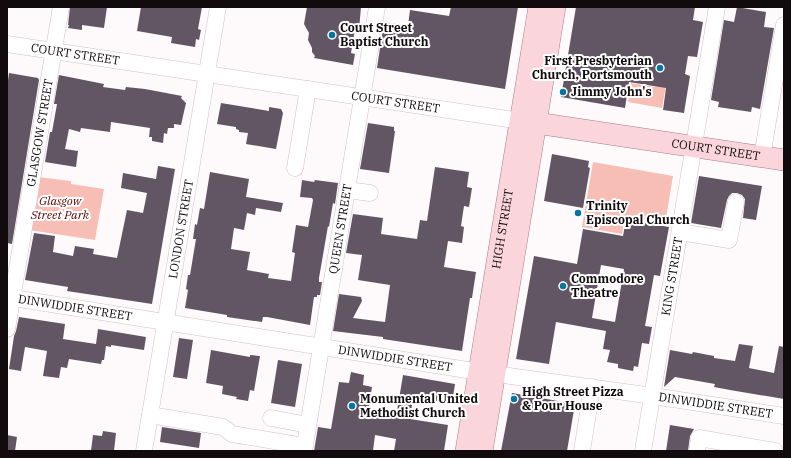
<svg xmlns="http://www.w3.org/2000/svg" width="791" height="458" font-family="'IBM Plex Serif',serif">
  <rect width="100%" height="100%" fill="#fefafc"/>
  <path fill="#f7beb5" d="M658,73L668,74L662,108L628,102L631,83L655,87Z
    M593,162L673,176L665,224L625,217L622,234L582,227Z
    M38,177L71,181V184L104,189L95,240L29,230Z"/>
  <path fill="#635664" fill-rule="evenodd" d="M70,7H107L104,28L82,25V30L68,28L69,25H68Z
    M141,7H202L198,29L201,30L199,40L196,39L195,47L171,43L172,37L137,31Z
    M307,7H361L359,30L355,29L351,53L355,54L353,65L314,58L315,56L312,52V48L308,40L309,33L304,24Z
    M451,7H518L505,89L377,68L384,22L408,26L410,10L449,16Z
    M576,7H695L693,20L703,22L697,57L688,56L685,74L690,76L684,113L663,110L666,88L629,82L625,108L561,97Z
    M737,7L766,12L764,27L774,28L760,109L752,107L751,112L718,107L719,102L711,100L724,20L734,22Z
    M9,73L38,78L39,80L12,244L7,243V88Z
    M59,75L104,84L103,87L125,90L126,87L145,89L182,96L181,98L186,103L181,125L174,124V128H168L167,134L164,133L163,143L152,141V137H149L150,128L111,122L110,132L81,128L80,132L69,129L65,149L78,151L76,167L45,162L50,132H52L57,104H54Z
    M221,103L269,111V107L281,109L283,113L276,149L246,144L248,133L239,132V130L236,129V127L217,124Z
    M368,123L394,127V131H395L389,173L360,169Z
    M552,154L589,161L588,167L590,168L583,208L544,201Z
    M158,166L175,169L152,304L67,291L68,287L25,280L34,233L55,236L53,252L73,256L75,246L94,249L93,254L117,258L127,210L143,213L147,193L121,188L123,173L156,179Z
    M435,167L469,172L467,187L472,188L469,207L464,206L461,226L464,227L462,243L448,241L444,267L476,272L472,298H470L462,351L383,339V337L333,331L339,294L361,297L362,301L353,318L385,322L390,285L358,280L362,255L346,253L353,214L383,218L381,234L417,239L420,220L427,221Z
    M210,172L249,179L246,197L283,203L281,212L256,208L255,215L247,213L244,230L234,228L231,249L250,252L247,270L269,274L268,278L291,281L295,253L292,252L296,225L308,227L313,200L312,198L300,197L302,180L314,182L315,180L338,183L335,204L333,203L329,227L328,226L319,278V282H322L320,295H317V297H314L310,325L267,317H263L262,322L227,317V315L185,308L188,290L186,289L188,275H190L196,239H193L195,224L197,225L200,208L204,209Z
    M699,176L762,186L756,220L743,218L745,199L742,195L737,193H732L729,196L727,200L721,228L691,223Z
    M626,220L669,227L660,276L654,275L645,326L652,327L649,344L642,343L638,367L634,366L633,371L618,368V364L607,362L610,350L603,349L606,331L556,322L549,364L516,359L534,256L577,264L583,229L623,236ZM601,265L624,269L615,322L592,318Z
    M19,317L65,324L63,339L96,344L98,329L146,337L144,350L111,345V347L106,346L104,360H102L101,364L69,359L67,368L61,367L59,378L43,376L47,351L25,347L21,371L9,369L14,336L16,331Z
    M179,338L193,340L187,379L173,377Z
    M739,344L753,346L749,368L774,373L779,346L784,347V399L730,390L714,387L715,384L675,377L664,387L670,350L692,354L693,352L714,356V358L735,361Z
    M211,350L250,357V355L260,356L254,391L250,390L248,401L236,399L237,397L222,394L223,386L206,383Z
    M278,360L302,364L295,407L271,403Z
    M351,372L364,375L363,385L372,387L368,413L396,417L403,375L455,384L452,403L413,398L410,419L448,425L444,451H394L396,439L375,435L373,451H314L318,427L331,429L339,382L349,383Z
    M512,393L575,404L567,451H501Z
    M670,425L694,429L690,436L688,451H666Z
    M162,427L201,433L199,448L160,442Z
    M103,431L116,433L114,451H91L93,435L102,436Z
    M7,435L17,437L15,451H7Z"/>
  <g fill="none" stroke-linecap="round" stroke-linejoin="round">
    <defs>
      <g id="minor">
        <path id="s1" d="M7,44L521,121"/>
        <path d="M762,157L784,25"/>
        <path d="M295,168L308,89"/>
        <path d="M347,190L370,193"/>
        <path d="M680,232L729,240L736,202"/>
        <path id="s2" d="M7,297L467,370L653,396L784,416"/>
        <path id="s3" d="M7,329L61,7"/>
        <path d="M150,415L223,427L232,434L304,446"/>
        <path d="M271,418L308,425"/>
        <path id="s4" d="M144,451L218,7"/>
        <path id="s5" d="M304,451L377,7"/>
        <path d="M582,451L592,387"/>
        <path id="s6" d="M643,451L717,7"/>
        <path d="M697,451L699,438L775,451"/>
      </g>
      <g id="major">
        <path id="s7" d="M523,121L784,160"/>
        <path id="s8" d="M466,451L539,7"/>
        <path d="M482,451L555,7"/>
      </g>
    </defs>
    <use href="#minor" stroke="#d3bfc9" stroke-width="17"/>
    <use href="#major" stroke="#a67d85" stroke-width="22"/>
    <use href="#minor" stroke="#fff" stroke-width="16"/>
    <use href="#major" stroke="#fad6dc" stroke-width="21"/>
  </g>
  <g fill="#0676a0" stroke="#fff" stroke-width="1.5">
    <circle cx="332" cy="35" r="4"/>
    <circle cx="660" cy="68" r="4"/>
    <circle cx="563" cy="92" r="4"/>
    <circle cx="578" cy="213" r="4"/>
    <circle cx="563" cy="286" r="4"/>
    <circle cx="514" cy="399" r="4"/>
    <circle cx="352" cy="406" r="4"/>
  </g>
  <g text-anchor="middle" stroke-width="4" stroke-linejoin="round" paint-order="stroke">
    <g font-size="12" font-weight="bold" fill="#110b0e" stroke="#fff" text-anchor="start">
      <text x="340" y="32">Court Street<tspan x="340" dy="14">Baptist Church</tspan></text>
      <text x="652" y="65" text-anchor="end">First Presbyterian<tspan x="652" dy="14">Church, Portsmouth</tspan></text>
      <text x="571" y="96">Jimmy John's</text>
      <text x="586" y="210">Trinity<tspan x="586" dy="14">Episcopal Church</tspan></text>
      <text x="571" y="283">Commodore<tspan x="571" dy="14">Theatre</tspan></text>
      <text x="522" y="396">High Street Pizza<tspan x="522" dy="14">&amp; Pour House</tspan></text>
      <text x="360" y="403">Monumental United<tspan x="360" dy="14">Methodist Church</tspan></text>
    </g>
    <g font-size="12" fill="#110b0e" stroke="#fff">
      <text dy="4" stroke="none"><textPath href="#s1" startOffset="69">COURT STREET</textPath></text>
      <text dy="4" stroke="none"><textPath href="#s1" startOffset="393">COURT STREET</textPath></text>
      <text dy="4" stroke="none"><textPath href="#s3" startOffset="199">GLASGOW STREET</textPath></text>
      <text dy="4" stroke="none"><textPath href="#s7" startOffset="195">COURT STREET</textPath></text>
      <text dy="4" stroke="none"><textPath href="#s4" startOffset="225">LONDON STREET</textPath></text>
      <text dy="4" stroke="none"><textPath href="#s5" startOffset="225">QUEEN STREET</textPath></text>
      <text dy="4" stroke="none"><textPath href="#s8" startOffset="225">HIGH STREET</textPath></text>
      <text dy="4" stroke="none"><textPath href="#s6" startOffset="177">KING STREET</textPath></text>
      <text dy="4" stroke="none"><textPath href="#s2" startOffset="69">DINWIDDIE STREET</textPath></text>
      <text dy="4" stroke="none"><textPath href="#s2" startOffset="393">DINWIDDIE STREET</textPath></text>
      <text dy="4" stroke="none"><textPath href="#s2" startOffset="717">DINWIDDIE STREET</textPath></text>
    </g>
    <g font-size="12" font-style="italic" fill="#550403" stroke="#fff">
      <text x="60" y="205">Glasgow<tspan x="60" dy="14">Street Park</tspan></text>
    </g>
  </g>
  <rect width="791" height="458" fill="none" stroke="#110b0e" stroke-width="16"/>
</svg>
